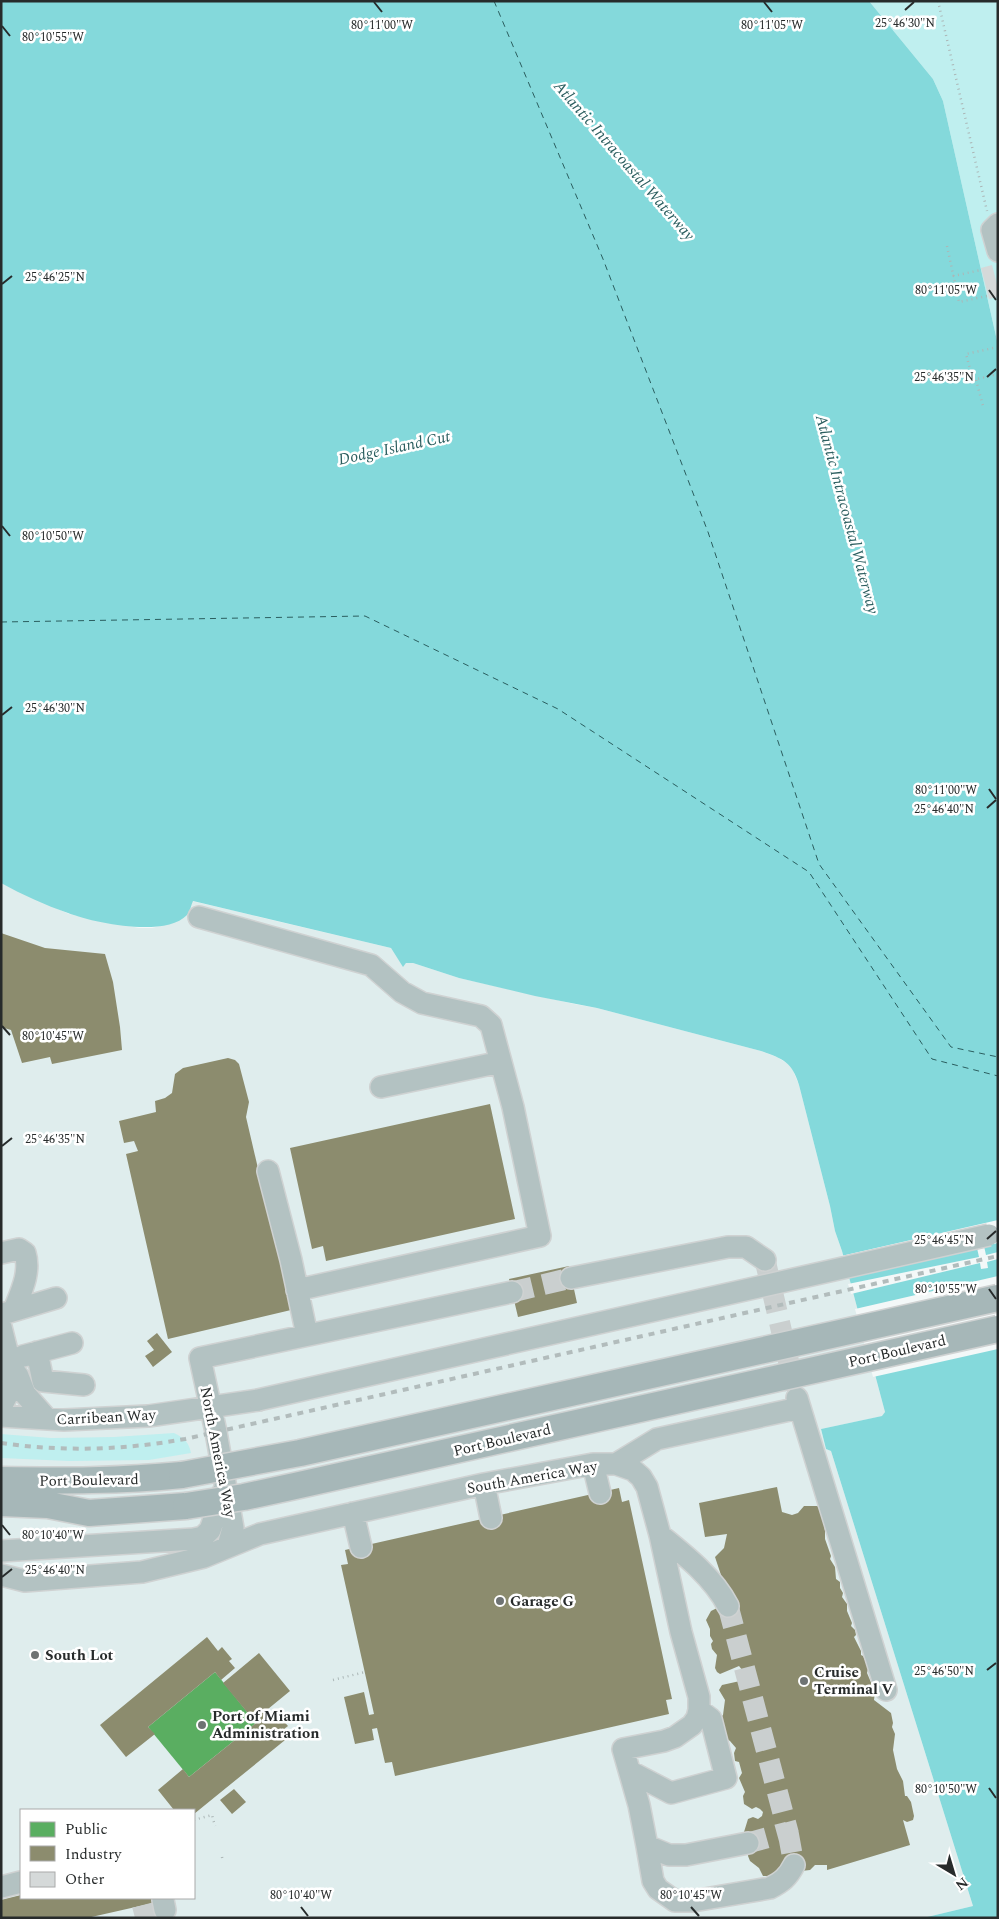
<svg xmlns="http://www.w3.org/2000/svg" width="999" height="1919" font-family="Spectral,serif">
  <rect width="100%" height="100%" fill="#f3f8f8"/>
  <path fill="#dfeded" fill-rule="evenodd" d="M1,883L69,914L139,928H152L172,923L188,914L192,901L391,948L403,966L406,963H413L459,978L574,1004L597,1008L761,1051L777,1057L791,1066L799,1085L830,1206L835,1231L842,1251L885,1412L883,1416L821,1429L826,1449L831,1451L973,1906L923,1918H1ZM21,1810H194V1898H21Z"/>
  <path fill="#bfefef" d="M869,1H998V345L943,101L933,79Z
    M174,1433C184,1438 189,1442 191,1453L149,1460L69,1461L1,1458V1434L51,1438L114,1437Z"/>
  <path fill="#84d9db" d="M1,1H869L933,79L943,101L998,345V1918H923L973,1906L831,1451L826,1449L821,1429L882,1416L885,1412L842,1251L835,1231L830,1206L799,1085C792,1062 783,1059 761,1051L597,1008L535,996L459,978L413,963H406L403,967L391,948L193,901C191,905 190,912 187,915C165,938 94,923 68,913C45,905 23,895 1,883Z"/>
  <path fill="#f3f8f8" d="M998,1220V1243L984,1246L986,1255L998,1252V1259L987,1262L988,1268L981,1269L980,1263L851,1294L848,1284L979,1257L977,1248L847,1278L841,1256Z
    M998,1276V1349L873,1377L855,1309Z"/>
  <path fill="#5aae61" d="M215,1672L256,1723L189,1777L148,1727Z"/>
  <path fill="#8c8c6e" d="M1,933L45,948L105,954L113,982L120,1027L122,1050L52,1064L50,1057L22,1063L11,1030L1,1027Z
    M228,1058L235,1060L239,1064L249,1102L246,1117L291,1310L168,1339L126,1154L138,1151L134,1141L124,1143L119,1121L156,1112L155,1101L165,1098L172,1093L175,1074L183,1068Z
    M490,1104L515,1219L326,1261L323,1246L312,1249L290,1148Z
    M569,1266L577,1303L518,1317L509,1279Z
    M157,1333L172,1352L153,1367L145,1356L154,1350L147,1341Z
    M777,1487L782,1512L792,1515L798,1513L804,1506H817L821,1508L825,1531V1539L831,1556L830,1559L835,1567L836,1579L840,1582V1588L843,1593L842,1597L847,1604V1611L852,1623L851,1626L855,1630L856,1635L854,1637L861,1651V1655L863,1656L865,1660L868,1669L867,1673L875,1692L874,1700L891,1713L893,1723L892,1727L895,1734L893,1750L897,1769L903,1781L905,1796H907L911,1802L914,1816L913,1820L907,1822L903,1820L910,1845L827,1870V1865H815L810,1870L774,1874L768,1876H763L759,1868L750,1861L748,1856L750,1841L744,1832L748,1819L753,1817L758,1819L762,1816L763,1812L760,1809L756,1807L752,1809L744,1804L743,1796L745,1792L739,1778L742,1773L739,1762L735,1761L734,1753L736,1748L730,1741L726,1738L719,1719L723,1715L725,1700L719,1690L722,1685L740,1681L743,1671L739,1666L720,1674L717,1672L715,1668L717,1655L712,1649L711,1644L713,1641L710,1636V1629L706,1620L711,1611L717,1608L724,1610L720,1577L721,1575L715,1557L724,1548L727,1534L705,1537L699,1503Z
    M619,1488L622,1502L629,1500L672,1699L666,1700L669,1714L395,1776L392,1762L385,1763L377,1728L372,1729L374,1740L355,1744L344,1697L364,1692L369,1715L374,1714L341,1565L348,1564L345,1550Z
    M207,1637L218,1651L222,1647L232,1659L229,1661L235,1668L221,1680L215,1672L148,1727L155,1734L126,1757L100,1725Z
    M259,1653L290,1691L268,1709L276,1719L280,1717L288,1726L284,1729L290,1736L194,1814V1810H174L158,1790L183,1769L189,1777L256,1723L223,1683Z
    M234,1789L246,1802L232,1814L220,1800Z
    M21,1895V1898L171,1899L87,1918H1V1900Z"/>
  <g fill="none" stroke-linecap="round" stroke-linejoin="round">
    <path stroke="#2b5e5f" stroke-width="1" stroke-dasharray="6 5" stroke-linecap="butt" d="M494,1L603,259L708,532L819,864L951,1047L998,1057
      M1,622L365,616L558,709L809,872L932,1059L998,1076"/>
  </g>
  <path fill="#d5d9d9" d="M992,265L998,288V297L989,299L981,268Z"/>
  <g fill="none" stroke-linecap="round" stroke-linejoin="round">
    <path stroke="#cacfcf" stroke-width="21" stroke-dasharray="21 11" stroke-linecap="butt" d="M765,1260L795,1389
      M512,1292L571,1278
      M728,1606L788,1832L748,1843
      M788,1832L794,1865
      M135,1918L165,1910"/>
    <defs>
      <path id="minor" d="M998,224L992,230L998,251
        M199,917L371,965L402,992L422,1003L481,1016L491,1025L513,1107L540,1236L297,1290
        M381,1087L501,1062
        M268,1171L291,1260L307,1335
        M1,1253L19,1249L25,1253C31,1272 21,1292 14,1310
        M571,1278L728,1247H746L765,1260
        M6,1313L56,1298
        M1,1327L11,1367L18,1376L25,1394L47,1419
        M37,1352L43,1381L84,1385
        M23,1356L72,1343
        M797,1398L886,1690
        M1,1407L13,1384L11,1367
        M1,1416L64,1420L148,1416L258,1400
        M593,1464L600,1493
        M616,1464L657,1439L799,1408
        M484,1484L491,1518
        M353,1513L361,1547
        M660,1535C685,1555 713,1577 728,1606
        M228,1546L233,1528L216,1432L200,1358L512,1292
        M1,1551L194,1539L203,1537L210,1530L224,1490
        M1,1575L25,1581L142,1572L204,1557L260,1534L484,1484L593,1464H616L633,1470L641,1477L647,1487L660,1535L681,1632L699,1697V1710L697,1718L692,1725L675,1737L664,1741L623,1749L639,1805L647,1846L669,1855H686L748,1843
        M631,1772L671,1793L726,1778L711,1719L699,1710
        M647,1846L653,1881L658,1889L675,1901H693L770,1888C782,1882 788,1877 794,1865
        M1,1887L21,1882
        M163,1900L165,1910"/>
      <path id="major" d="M1,1480C63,1481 120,1481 182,1475
        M1,1503L48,1505L89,1513L186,1506"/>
    </defs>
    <use href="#minor" stroke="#cfd2d2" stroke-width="24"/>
    <use href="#major" stroke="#cfd2d2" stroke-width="29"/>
    <path stroke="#acb7b7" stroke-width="2.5" stroke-dasharray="1 4" stroke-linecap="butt" d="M938,1L987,211
      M947,246L959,302L987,296
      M953,276L981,270
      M998,347L966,354L973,380L998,374
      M976,380L983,406
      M333,1680L365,1672
      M194,1820L212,1815L215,1826
      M222,1857L223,1862"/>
    <use href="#minor" stroke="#b3c2c2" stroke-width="21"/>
    <use href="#major" stroke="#a6b7b8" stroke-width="26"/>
    <path stroke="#b2bcbc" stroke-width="4" stroke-dasharray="6 6" stroke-linecap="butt" d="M1,1443C63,1452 124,1450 185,1439L998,1256"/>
    <defs>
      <path id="minor-bridge" d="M258,1400L989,1235"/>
      <path id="major-bridge" d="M182,1475L300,1453L998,1298
        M186,1506L244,1497L295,1486L998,1329"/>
    </defs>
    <use href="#minor-bridge" stroke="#cfd2d2" stroke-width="24" stroke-linecap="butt"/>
    <use href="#major-bridge" stroke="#cfd2d2" stroke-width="29" stroke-linecap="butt"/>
    <use href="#minor-bridge" stroke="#b3c2c2" stroke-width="21"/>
    <use href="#major-bridge" stroke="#a6b7b8" stroke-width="26"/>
  </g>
  <path fill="none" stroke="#272b2b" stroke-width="2" d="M374,2L382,12M764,2L772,12M905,10L914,2M2,26L10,36M2,284L12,276M989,290L996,300M987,377L996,369M2,526L10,536M2,715L12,707M989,789L996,799M987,808L996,800M2,1026L10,1035M2,1146L12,1138M987,1239L996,1231M989,1289L996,1299M2,1525L10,1535M2,1577L12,1569M987,1670L996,1663M989,1788L996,1798M301,1907L308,1916M691,1907L699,1916"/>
  <g fill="#6e7373" stroke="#fff" stroke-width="2">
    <circle cx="500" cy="1601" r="5"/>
    <circle cx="35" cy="1655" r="5"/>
    <circle cx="804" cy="1681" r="5"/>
    <circle cx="202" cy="1725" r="5"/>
  </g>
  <g text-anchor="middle" stroke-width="5" stroke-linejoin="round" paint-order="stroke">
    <g font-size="15" fill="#272b2b" stroke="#fff">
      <text transform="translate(897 1351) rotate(-13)" y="5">Port Boulevard</text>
      <text transform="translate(106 1417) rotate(-3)" y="5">Carribean Way</text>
      <text transform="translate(502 1440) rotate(-13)" y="5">Port Boulevard</text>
      <text transform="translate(218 1452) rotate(79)" y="5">North America Way</text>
      <text transform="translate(532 1477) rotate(-10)" y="5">South America Way</text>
      <text transform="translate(89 1480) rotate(-1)" y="5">Port Boulevard</text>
    </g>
    <g font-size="15" font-weight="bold" fill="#272b2b" stroke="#fff" text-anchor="start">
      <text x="510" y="1606">Garage G</text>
      <text x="45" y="1660">South Lot</text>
      <text x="814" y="1677">Cruise<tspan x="814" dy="17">Terminal V</tspan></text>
      <text x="212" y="1721">Port of Miami<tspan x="212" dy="17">Administration</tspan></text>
    </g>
    <g font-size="16" font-style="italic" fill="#2b5e5f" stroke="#fff">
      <text transform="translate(625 160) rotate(49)" y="6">Atlantic Intracoastal Waterway</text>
      <text transform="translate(394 447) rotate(-12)" y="6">Dodge Island Cut</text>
      <text transform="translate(848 514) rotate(75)" y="6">Atlantic Intracoastal Waterway</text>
    </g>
  </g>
  <g font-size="12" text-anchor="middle" fill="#272b2b" stroke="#fff" stroke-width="5" stroke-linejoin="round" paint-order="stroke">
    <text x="905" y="27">25°46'30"N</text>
    <text x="772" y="29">80°11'05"W</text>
    <text x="382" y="29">80°11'00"W</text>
    <text x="53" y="41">80°10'55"W</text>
    <text x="55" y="281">25°46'25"N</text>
    <text x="946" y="294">80°11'05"W</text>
    <text x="944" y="381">25°46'35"N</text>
    <text x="53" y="540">80°10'50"W</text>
    <text x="55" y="712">25°46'30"N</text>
    <text x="946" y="794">80°11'00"W</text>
    <text x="944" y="813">25°46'40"N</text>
    <text x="53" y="1040">80°10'45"W</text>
    <text x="55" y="1143">25°46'35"N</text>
    <text x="944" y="1244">25°46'45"N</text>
    <text x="946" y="1293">80°10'55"W</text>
    <text x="53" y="1539">80°10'40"W</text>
    <text x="55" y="1574">25°46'40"N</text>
    <text x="944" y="1675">25°46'50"N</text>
    <text x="946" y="1793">80°10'50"W</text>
    <text x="301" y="1899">80°10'40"W</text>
    <text x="691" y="1899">80°10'45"W</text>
  </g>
  <rect width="999" height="1919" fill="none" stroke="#272b2b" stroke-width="5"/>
  <rect x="20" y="1809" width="175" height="90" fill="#ffffff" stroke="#a9aaaa"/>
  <rect x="30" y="1822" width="25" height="15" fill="#5aae61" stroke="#a9aaaa"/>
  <text x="65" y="1834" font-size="15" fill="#272b2b">Public</text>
  <rect x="30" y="1846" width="25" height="15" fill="#8c8c6e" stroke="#a9aaaa"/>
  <text x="65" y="1859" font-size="15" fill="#272b2b">Industry</text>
  <rect x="30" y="1872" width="25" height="15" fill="#d5d9d9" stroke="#a9aaaa"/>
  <text x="65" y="1884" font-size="15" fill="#272b2b">Other</text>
  <g transform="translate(954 1874) rotate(142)" stroke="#ffffff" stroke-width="4" paint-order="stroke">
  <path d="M0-4L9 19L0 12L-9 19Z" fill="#272b2b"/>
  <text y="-8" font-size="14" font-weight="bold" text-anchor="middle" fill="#272b2b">N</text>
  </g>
</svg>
